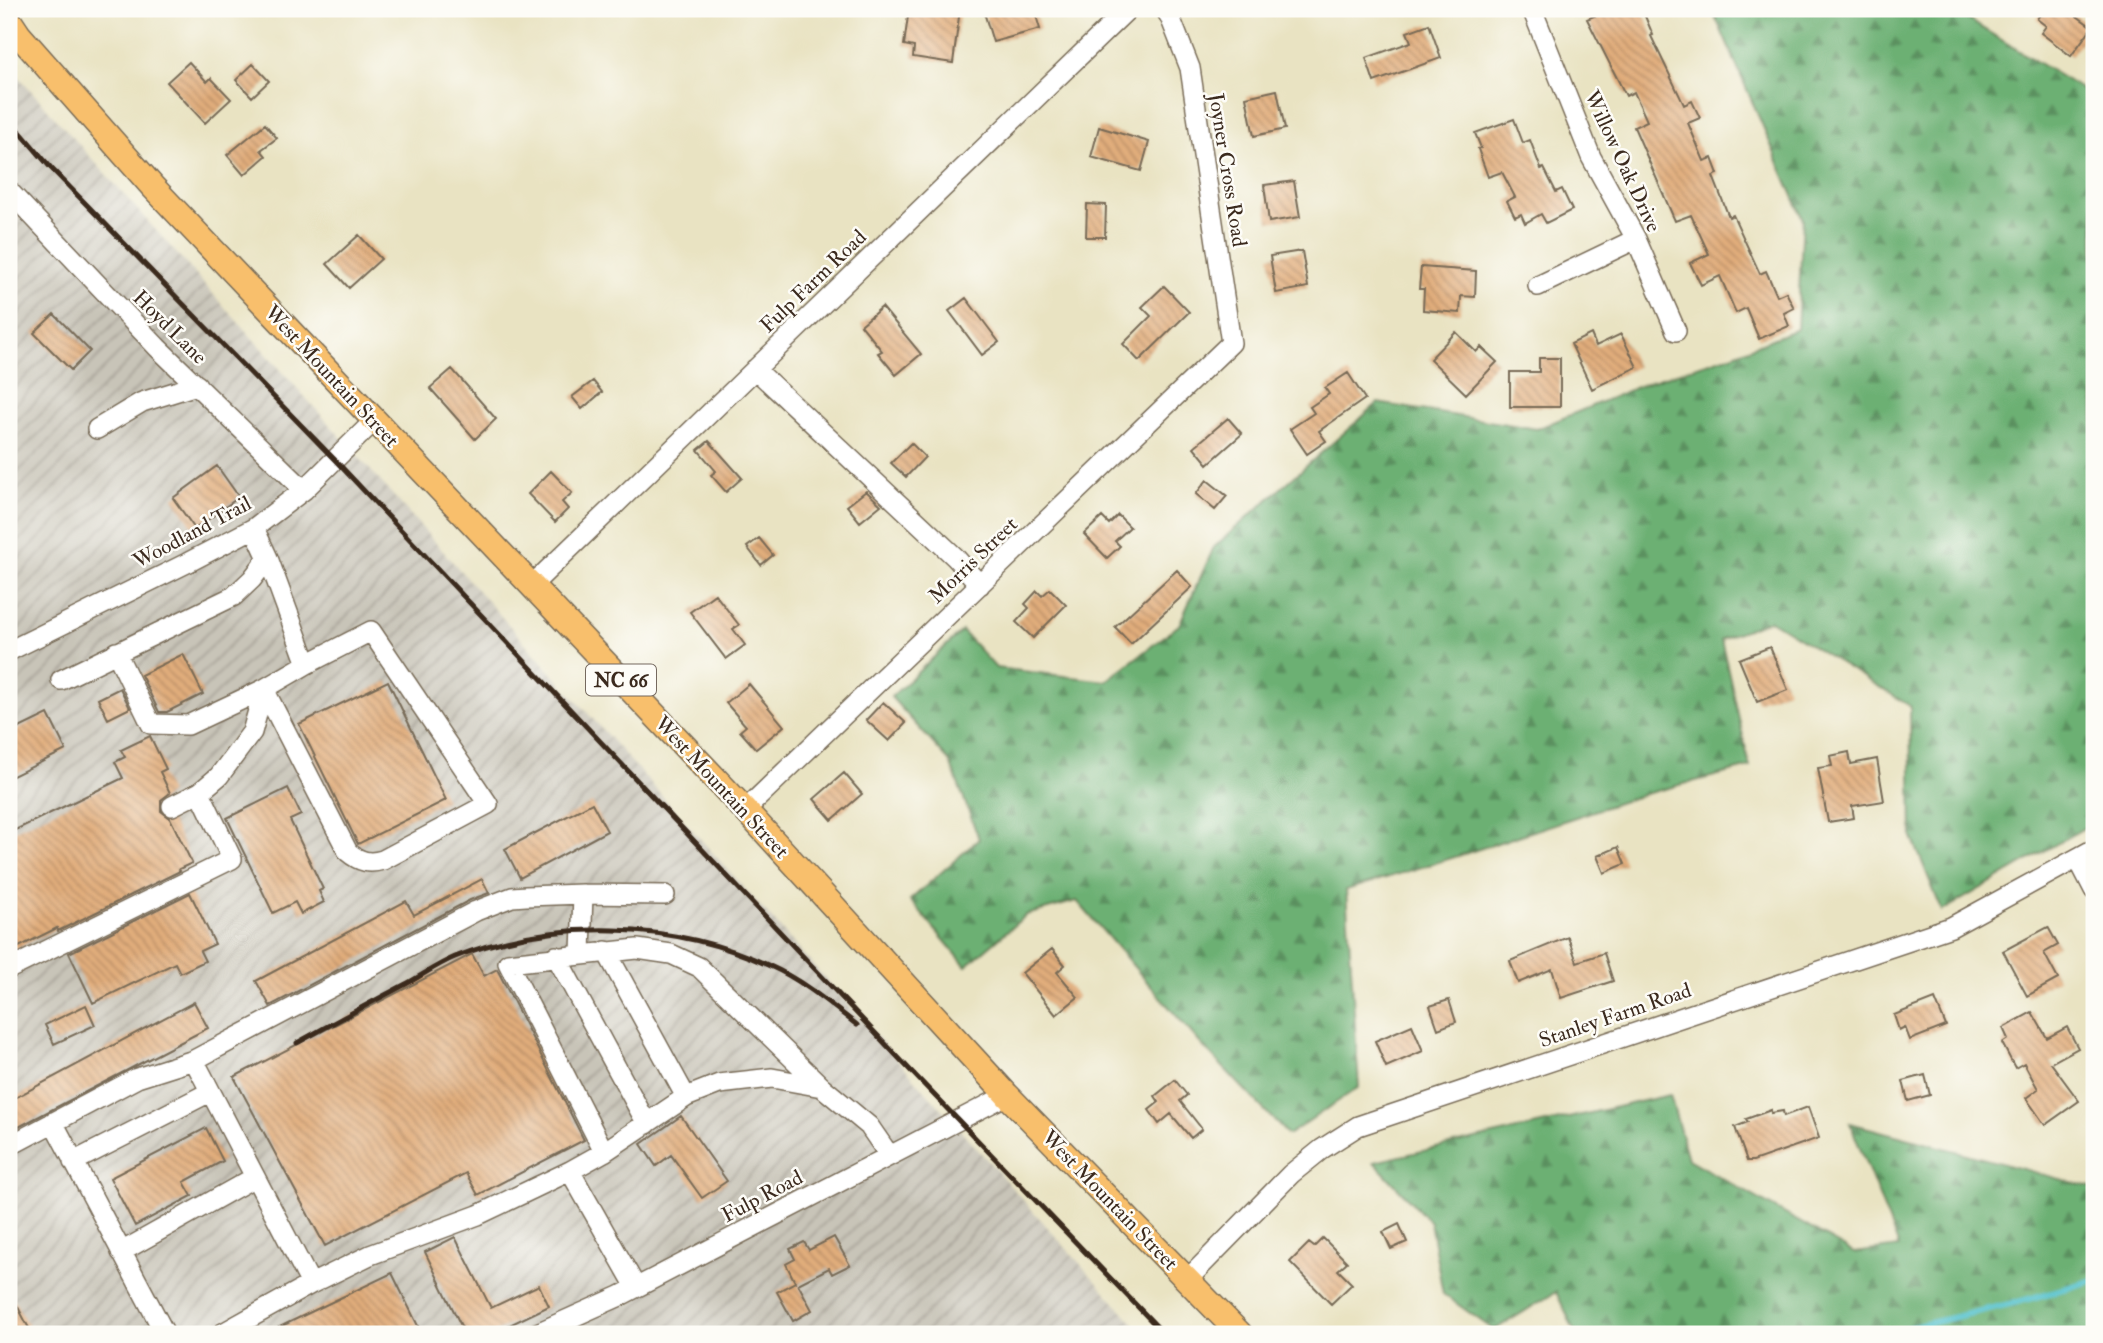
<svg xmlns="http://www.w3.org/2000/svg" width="2103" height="1343" font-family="'IM FELL Double Pica',serif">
  <defs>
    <pattern id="industrial-furrows" width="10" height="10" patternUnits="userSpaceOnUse" patternTransform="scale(1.75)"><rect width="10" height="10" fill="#c8c4b8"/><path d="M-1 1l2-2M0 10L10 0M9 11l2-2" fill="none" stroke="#a49f95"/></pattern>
    <pattern id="forest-firs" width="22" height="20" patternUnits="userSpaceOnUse" patternTransform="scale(1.75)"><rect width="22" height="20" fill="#6cb073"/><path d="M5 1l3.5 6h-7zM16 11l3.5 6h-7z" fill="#5a8f5e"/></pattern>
    <pattern id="building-back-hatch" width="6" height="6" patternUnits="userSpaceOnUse" patternTransform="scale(1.75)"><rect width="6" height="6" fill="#e1ad7c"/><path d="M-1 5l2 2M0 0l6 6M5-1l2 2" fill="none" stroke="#b88d65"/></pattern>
  </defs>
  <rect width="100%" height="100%" fill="#fdfcf7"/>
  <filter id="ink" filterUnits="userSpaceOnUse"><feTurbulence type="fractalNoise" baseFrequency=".0143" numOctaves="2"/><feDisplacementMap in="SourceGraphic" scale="14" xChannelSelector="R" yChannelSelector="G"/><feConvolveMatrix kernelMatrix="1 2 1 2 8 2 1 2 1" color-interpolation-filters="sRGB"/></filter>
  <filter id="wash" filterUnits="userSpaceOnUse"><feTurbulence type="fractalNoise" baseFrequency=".00686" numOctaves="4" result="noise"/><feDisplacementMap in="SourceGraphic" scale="28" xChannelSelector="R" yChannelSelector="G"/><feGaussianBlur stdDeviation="1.57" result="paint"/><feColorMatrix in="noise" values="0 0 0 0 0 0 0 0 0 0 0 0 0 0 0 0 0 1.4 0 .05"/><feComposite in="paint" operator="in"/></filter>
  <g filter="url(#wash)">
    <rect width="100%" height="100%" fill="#e9e3c2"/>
    <path fill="url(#industrial-furrows)" d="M9,66L1143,1334H9Z"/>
    <path fill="url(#forest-firs)" stroke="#546d48" stroke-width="2" d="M1712,9H1951L2094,97V822L1942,911L1912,837L1910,706L1770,620L1721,639L1750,767L1645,794L1455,857L1346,890L1359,1087L1288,1135L1201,1044L1077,901L1026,915L966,966L910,900L979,839L950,762L891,697L962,631L996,668L1106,681L1179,625L1214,547L1378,403L1537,429L1649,382L1734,354L1797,329L1803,219Z
      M1670,1095L1688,1159L1854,1253L1899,1247L1850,1123L2094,1188V1334H1576L1556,1292L1494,1330L1443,1294L1430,1222L1374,1162Z"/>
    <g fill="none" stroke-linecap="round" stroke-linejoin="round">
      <path stroke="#55c2ce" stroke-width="6" d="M1905,1329L2018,1302L2094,1280"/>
    </g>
    <g id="blocks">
      <path fill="url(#building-back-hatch)" d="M909,9L940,11V9H960L953,63L913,57L914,47L904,45Z
        M983,9H1034L1040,29L993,42Z
        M1610,9H1642L1653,35L1651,36L1684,105L1692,101L1700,118L1688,123L1704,161L1712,158L1718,174L1713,176L1729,217L1733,215L1760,274L1766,271L1777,296L1786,292L1794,308L1784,313L1789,326L1759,339L1746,308L1736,313L1720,276L1701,285L1690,263L1709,254L1691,215L1675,221L1634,127L1647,121L1634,92L1626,96L1587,19Z
        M2044,9H2067L2092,27L2071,56L2041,33L2046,26L2037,19Z
        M1429,24L1441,58L1374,82L1366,58L1411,42L1407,32Z
        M189,62L207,82L211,78L231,99L205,123L167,82Z
        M253,64L269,81L252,97L236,80Z
        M1277,90L1285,129L1254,136L1246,97Z
        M1514,119L1523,143L1530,140L1541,169L1544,168L1556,192L1562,189L1572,210L1546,223L1541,214L1525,223L1521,214L1515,217L1507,201L1515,197L1502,172L1488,177L1478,149L1481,148L1475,133Z
        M265,124L277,138L261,150L266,156L244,175L227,155Z
        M1099,127L1149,142L1141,171L1091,157Z
        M1294,181L1300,217L1269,222L1264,185Z
        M1087,204L1106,205L1105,237H1086Z
        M359,235L381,259L349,288L327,264Z
        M1302,251L1308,287L1276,293L1270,256Z
        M1421,267L1476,271L1475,297L1461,296L1460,313L1423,310L1424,289H1419Z
        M1164,286L1189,312L1139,361L1123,344L1151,316L1142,307Z
        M966,298L999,342L982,355L949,311Z
        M882,307L921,354L896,375L878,353L882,351L861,325Z
        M54,314L90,351L71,370L34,333Z
        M1456,332L1476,352L1481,347L1497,362L1466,394L1430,359Z
        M1591,334L1596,346L1621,334L1637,367L1592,389L1571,344Z
        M1539,358H1560V407H1510V372H1539Z
        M452,369L496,419L475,439L430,388Z
        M1348,373L1365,399L1319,431L1326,441L1307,454L1290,429L1314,413L1310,407L1329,394L1325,388Z
        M593,381L602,392L582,409L572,397Z
        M1228,418L1242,434L1208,464L1194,447Z
        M709,441L742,478L726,492L711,475L716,471L698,450Z
        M911,443L925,457L906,477L891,463Z
        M217,466L239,497L195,529L173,498Z
        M551,471L572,493L562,502L568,509L555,522L528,494Z
        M1207,480L1227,496L1215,510L1196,494Z
        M866,491L881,505L860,522L847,506Z
        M1118,515L1130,527L1115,541L1120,546L1107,558L1084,534L1102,517L1109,524Z
        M759,538L773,555L761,565L747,547Z
        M1177,570L1192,587L1131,644L1115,627Z
        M1050,589L1066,605L1033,638L1016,622L1029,608L1025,604L1037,591L1042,596Z
        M715,594L739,625L733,629L745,645L726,659L690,612Z
        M1770,647L1788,690L1757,702L1739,659Z
        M183,654L203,694L167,712H159L141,675Z
        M388,681L446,800L358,844L299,724Z
        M749,684L784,726L756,749L740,731L746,726L726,703Z
        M120,688L130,708L108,719L98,699Z
        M883,702L906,723L889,741L866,720Z
        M48,714L66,750L9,778V733Z
        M150,736L166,769L160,772L170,793L161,800V811L170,818L192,863L179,869L180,871L58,931L57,928L9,952V833L123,778L115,762L125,757L121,750Z
        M1849,752L1851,764L1877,759L1884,801L1852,806L1854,818L1828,822L1818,768L1832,766L1830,756Z
        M844,773L862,794L832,820L814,799Z
        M288,788L301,815L290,820L323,889L319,891L324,902L301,914L295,902L273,913L227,818Z
        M592,803L607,831L520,878L505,849Z
        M1618,847L1625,864L1604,873L1597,856Z
        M482,879L489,893L470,900L270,1006L256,981L406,901L414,915Z
        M190,893L215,944L200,951L205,961L180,973L175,963L93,1003L69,953Z
        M2048,927L2058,945L2044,953L2058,979L2027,996L2003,951Z
        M1568,937L1577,962L1604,953L1613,981L1561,998L1552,969L1518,983L1510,961Z
        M1052,949L1065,965L1057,972L1078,997L1056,1015L1022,973Z
        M472,954L484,976L497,969L584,1140L478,1195L466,1173L325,1246L234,1077Z
        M1935,999L1946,1026L1910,1040L1905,1027L1899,1030L1894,1015Z
        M1449,1000L1456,1022L1438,1029L1430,1006Z
        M194,1002L208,1028L9,1132V1101Z
        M86,1005L95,1025L54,1044L45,1025Z
        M2032,1012L2047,1038L2067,1027L2078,1048L2051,1063L2079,1101L2045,1125L2026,1098L2038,1089L2024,1063L2015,1068L2002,1043L2008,1039L2003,1028Z
        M1412,1025L1423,1051L1386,1067L1375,1041Z
        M1925,1075L1930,1095L1908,1101L1903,1081Z
        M1175,1080L1187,1095L1180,1101L1202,1129L1191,1138L1171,1114L1159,1124L1149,1110L1159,1102L1155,1096Z
        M1808,1107L1819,1138L1753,1161H1747L1735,1127L1748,1122L1746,1119L1771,1110V1113L1783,1111L1784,1116Z
        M681,1116L727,1181L702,1198L671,1155L656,1166L641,1144Z
        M206,1128L223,1161L184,1182L192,1196L135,1226L110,1178Z
        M1399,1224L1407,1242L1391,1249L1383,1232Z
        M455,1237L491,1308L539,1285L549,1306L491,1334H465L425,1252Z
        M834,1237L850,1265L832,1274L829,1268L798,1284L812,1310L793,1321L777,1292L795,1282L786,1264L795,1259L790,1249L804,1242L809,1250Z
        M1323,1238L1347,1262L1338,1270L1352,1284L1331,1304L1290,1262L1309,1243L1314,1247Z
        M392,1273L422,1334H265L338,1299Z
        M9,1290L32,1334H9Z"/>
    </g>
  </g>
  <g filter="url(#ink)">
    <use href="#blocks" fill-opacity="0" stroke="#786b57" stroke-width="2"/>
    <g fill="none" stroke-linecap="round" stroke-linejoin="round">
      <defs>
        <path id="minor" d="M1532,9L1591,157L1636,239L1676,331
          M9,191L158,348L304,490
          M1538,286L1636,239
          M755,369L955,557L980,585
          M97,429L142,402L197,385
          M531,586L1128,9
          M9,651L187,563L254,528L304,490L374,421
          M116,652L151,724L188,725L264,689L307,664L268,558
          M61,680L234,596L252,579L268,558L254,528
          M264,689L348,852C360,862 369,864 383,860L488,804L371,631L307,664
          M172,806L200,792L219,776L252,732L264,689
          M745,810L1231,343L1190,68L1170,17L1165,9
          M2078,859L2094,890
          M606,951L686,1097
          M581,953L583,894
          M556,956L647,1124
          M9,969L232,859L200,792
          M53,1122L165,1334
          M9,1146L137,1078L194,1060
          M604,1152L508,963L637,949L671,954L699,967L822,1087
          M73,1162L210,1092
          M570,1171L478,1215L370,1255L311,1284L194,1060L476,911L512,897L526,896L583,894L665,895
          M121,1252L255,1177
          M1187,1280L1291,1174L1322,1149L1358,1126L1951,927L2094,849
          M636,1287L570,1171L604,1152L686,1097L719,1084L772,1078L822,1087L869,1126L889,1155
          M221,1334L311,1284
          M535,1334L620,1296L1007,1095"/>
        <path id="major" d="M9,20L19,35L152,186L745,810L1007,1095L1240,1334"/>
      </defs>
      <use href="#minor" stroke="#786b57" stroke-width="22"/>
      <use href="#major" stroke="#786b57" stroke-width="27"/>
      <use href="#minor" stroke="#fff" stroke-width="19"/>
      <use href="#major" stroke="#f8bf6c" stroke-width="24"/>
      <path stroke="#3b2a1e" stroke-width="5" d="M9,119L51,168L335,460L911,1071L1164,1334
        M297,1043C333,1023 368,1004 404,985C421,976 438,964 455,957C554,918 674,921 770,966C802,980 830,1004 857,1025"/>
    </g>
  </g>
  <g text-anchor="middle" stroke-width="5" stroke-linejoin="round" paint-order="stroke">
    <rect fill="#fdfcf7" stroke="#75695f" stroke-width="2" x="586" y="664.5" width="70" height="31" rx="5"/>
    <g font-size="19" font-weight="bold" fill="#3b2a1e">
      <text x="621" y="687">NC 66</text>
    </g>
    <g font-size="21" fill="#3b2a1e" stroke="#fdfcf7">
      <text transform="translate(1623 161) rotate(65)" y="7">Willow Oak Drive</text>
      <text transform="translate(1228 170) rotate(81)" y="7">Joyner Cross Road</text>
      <text transform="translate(813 281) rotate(-44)" y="7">Fulp Farm Road</text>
      <text transform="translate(170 327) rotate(45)" y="7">Hoyd Lane</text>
      <text transform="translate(332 376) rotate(47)" y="7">West Mountain Street</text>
      <text transform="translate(192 532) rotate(-28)" y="7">Woodland Trail</text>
      <text transform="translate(973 560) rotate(-44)" y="7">Morris Street</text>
      <text transform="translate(722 787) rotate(47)" y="7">West Mountain Street</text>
      <text transform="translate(1615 1015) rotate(-19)" y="7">Stanley Farm Road</text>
      <text transform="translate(762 1196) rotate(-28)" y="7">Fulp Road</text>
      <text transform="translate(1110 1200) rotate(46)" y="7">West Mountain Street</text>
    </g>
  </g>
  <rect width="2103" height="1343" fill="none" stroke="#fdfcf7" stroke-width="35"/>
</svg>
